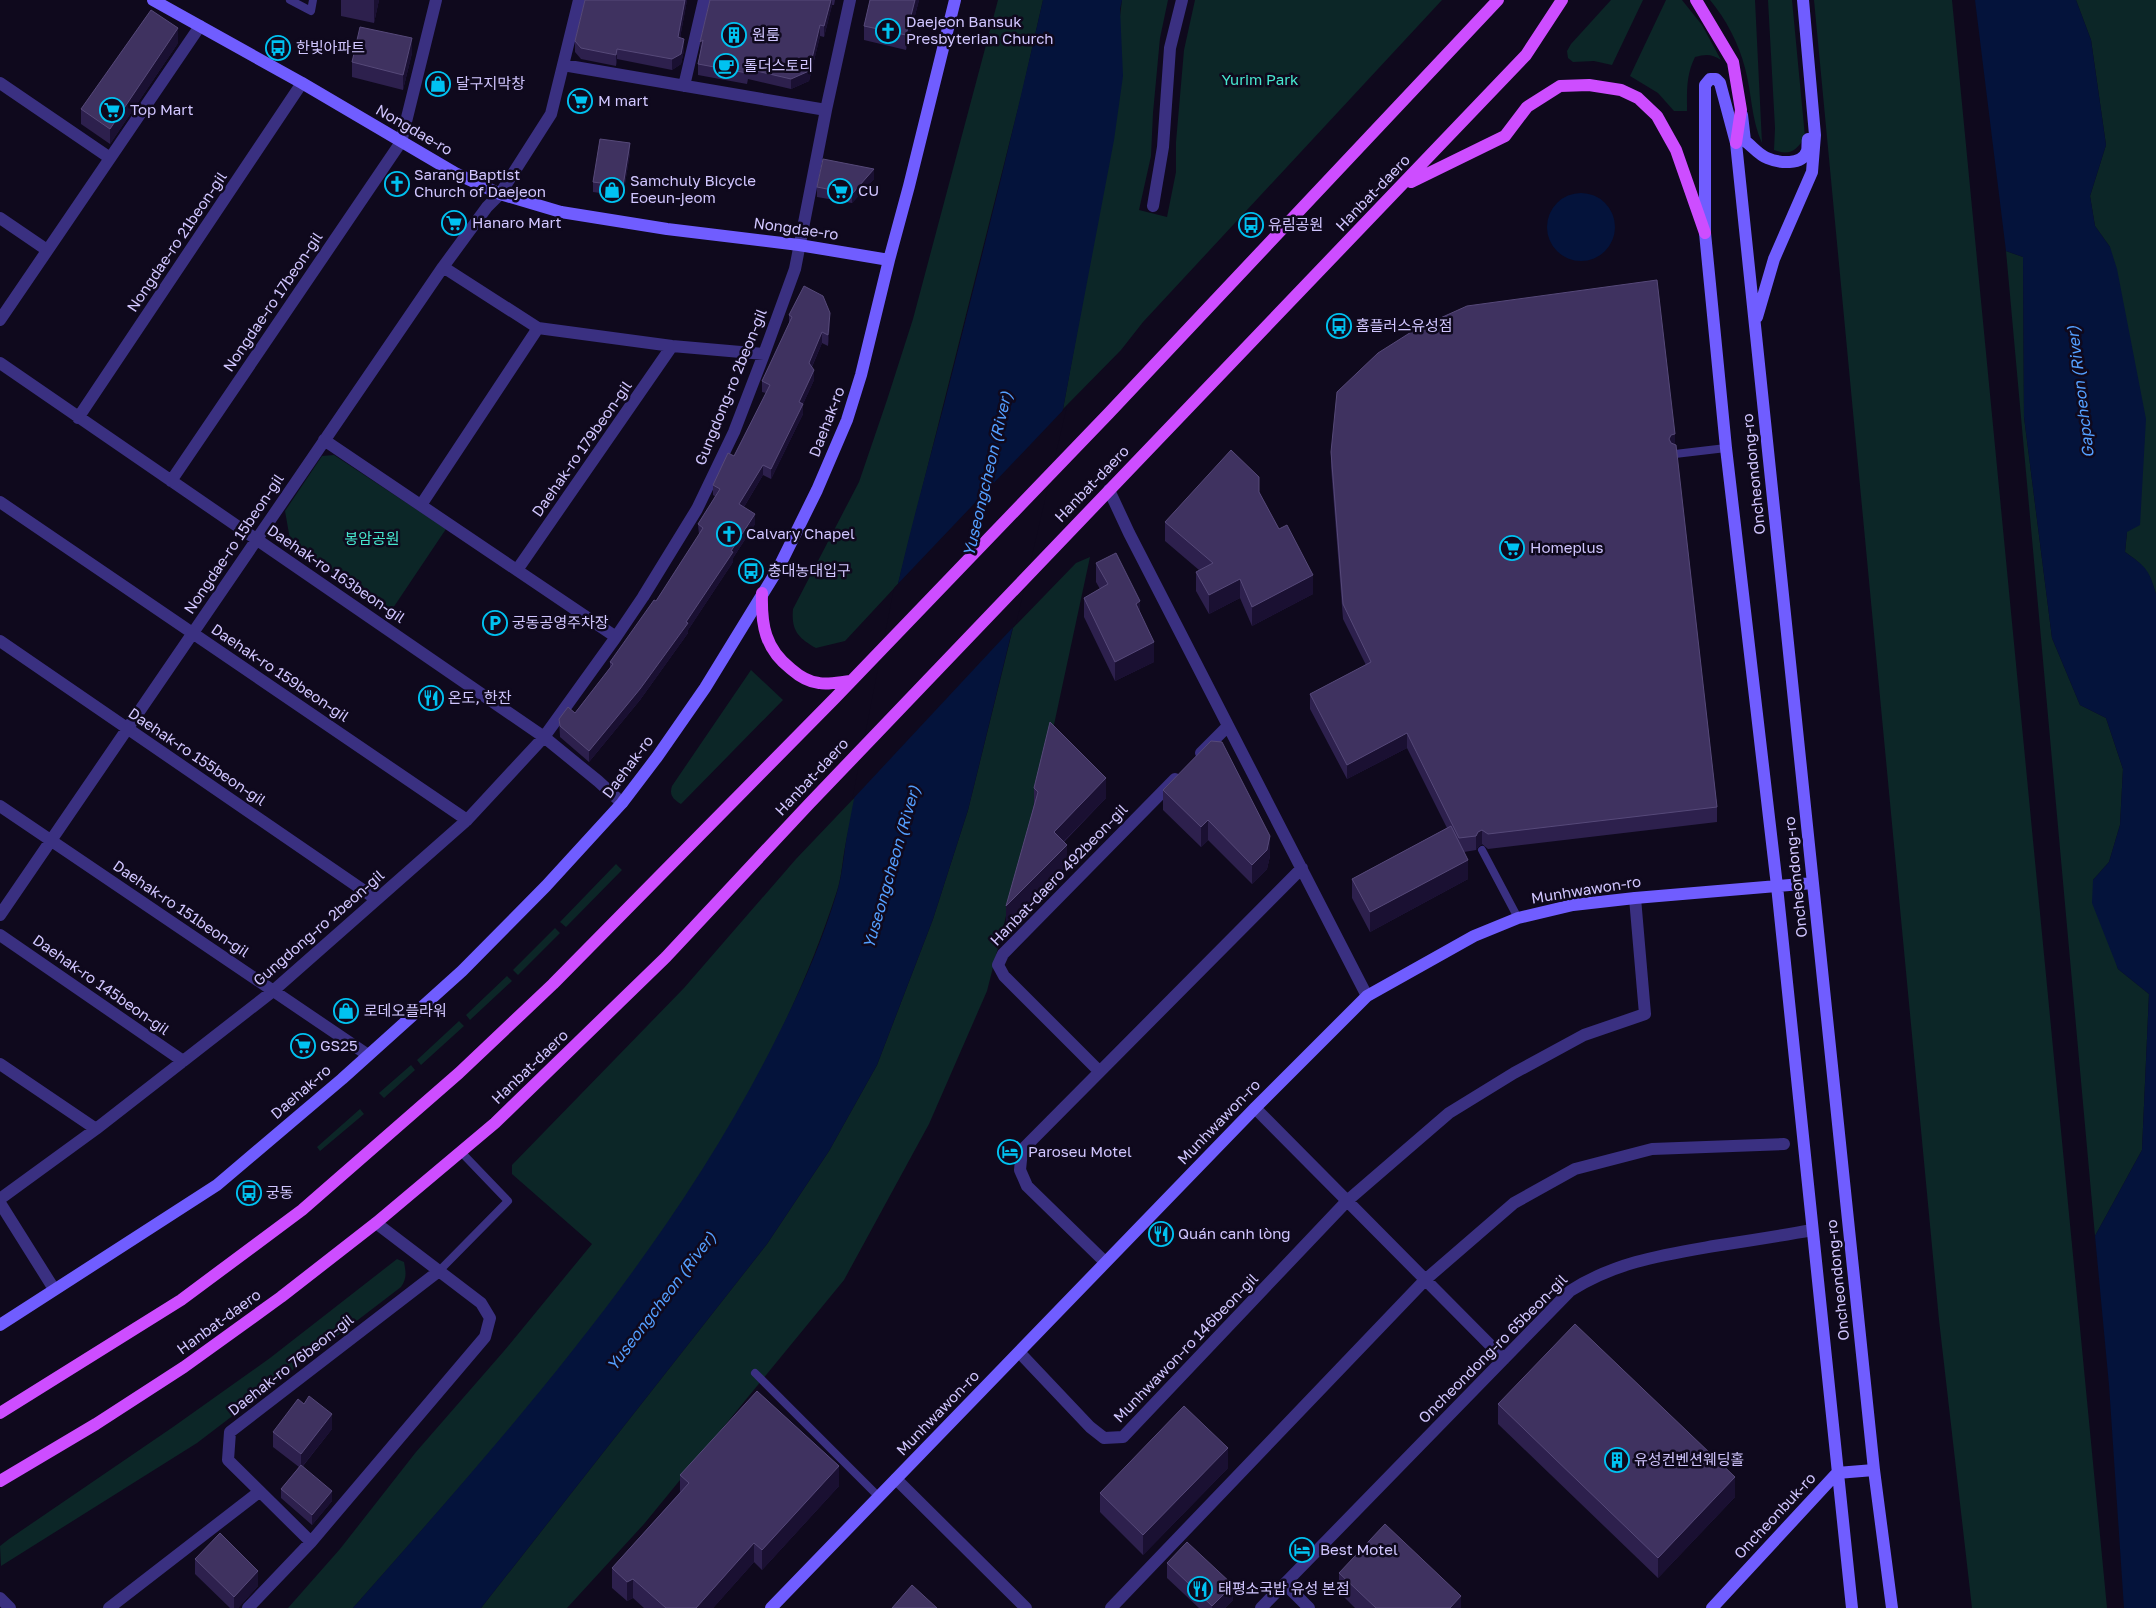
<svg xmlns="http://www.w3.org/2000/svg" width="2156" height="1608" font-family="'Golos Text','Noto Sans KR',sans-serif">
  <rect width="100%" height="100%" fill="#0f091d"/>
  <path fill="#0c2627" d="M998,0H1043L1022,93L898,584L845,641L816,648C798,638 791,630 793,609L859,482L887,400L913,319Z
    M1122,0H1168L1160,38L1153,113L1151,156L1139,210L1167,217L1176,172V142L1184,50L1195,0H1442L1143,322L1121,350L1063,409L1088,272Z
    M1611,0H1643L1612,65L1594,61L1573,62L1568,58L1567,51L1571,44Z
    M1666,0H1682L1702,25L1721,60C1712,54 1706,54 1695,57C1686,75 1687,91 1687,111H1674L1658,93L1630,76Z
    M1710,0H1755L1762,143C1751,119 1752,94 1745,68C1739,44 1726,19 1710,0Z
    M1768,0H1792L1805,137C1796,151 1790,156 1774,150L1775,128Z
    M1814,0H1952L2107,1608H1972L1939,1320Z
    M2076,0H2156V594C2149,571 2145,566 2125,552L2127,532L2110,247L2095,226L2090,196L2106,145L2091,40Z
    M2006,251L2023,257L2024,417L2052,638L2080,705L2106,718L2123,769L2120,825L2109,862L2093,880L2118,969L2149,994L2142,1150L2095,1236Z
    M334,455L446,529L391,611L291,545L285,511L322,456Z
    M1090,557L1052,734L987,991L929,1124L844,1280L644,1524L567,1608H481L767,1244L829,1151L877,1065L933,919L968,810L1013,628L1076,563Z
    M751,670L783,700L681,804C673,799 669,795 672,786Z
    M856,796C852,815 847,834 844,853C842,866 841,879 837,891C747,1170 543,1393 353,1608H288L340,1549L416,1452L504,1351L592,1244L512,1174V1165L684,988L796,859Z
    M616,864L622,870L566,927L560,922Z
    M555,928L560,933L518,975L513,970Z
    M507,976L512,981L470,1020L466,1015Z
    M459,1021L464,1026L421,1065L417,1060Z
    M411,1065L415,1070L384,1098L379,1093Z
    M360,1109L364,1114L320,1151L317,1147Z
    M397,1259L404,1262C406,1273 407,1278 401,1287L197,1443L1,1566L0,1546L9,1539L173,1427L270,1358Z"/>
  <path fill="#04133b" d="M1043,0H1122L1120,9L1123,76L1114,140L1063,409L1023,586L968,810L933,919L877,1065L829,1151L767,1244L481,1608H353C509,1431 669,1253 775,1041C799,994 822,943 837,892C843,872 844,850 848,830C864,748 879,665 898,584C912,522 929,462 945,401C979,268 1013,134 1043,0Z
    M1975,0H2076L2091,40L2106,145L2090,196L2095,226L2110,247L2117,269L2146,419L2140,525L2127,532L2125,552C2146,567 2149,569 2156,594V1608H2124L2109,1385L2095,1236L2142,1150L2149,994L2118,969L2092,903L2093,880L2109,862L2120,825L2123,769L2106,718L2080,705L2052,638L2024,417L2023,257L2006,251Z
    M1547 227a34 34 0 1 1 68 0a34 34 0 1 1-68 0Z"/>
  <path fill="#0f091d" d="M1067,406L1016,624L852,800L894,588Z"/>
  <g fill="none" stroke-linecap="round" stroke-linejoin="round">
    <path stroke="#3a3081" stroke-width="8" d="M290,0L311,11L313,0
      M1675,454L1726,448
      M1482,850L1518,918
      M439,1271L508,1201L461,1152
      M755,1373L879,1497"/>
    <path stroke="#3a3081" stroke-width="12" d="M563,65L826,110
      M0,83L110,158
      M684,86L704,0
      M1153,206L1163,147L1170,48L1182,0
      M0,218L47,250
      M443,267L538,328L672,346L764,354
      M0,320L200,26
      M0,363L544,737L598,781L622,803
      M78,418L302,83
      M324,440L616,637
      M171,481L401,142L436,0
      M1109,490L1129,533L1367,996
      M0,502L467,820
      M421,505L538,328
      M517,570L672,346
      M0,641L376,899
      M1201,753L1228,726
      M0,806L368,1055
      M0,915L443,267L487,207L500,194L551,114L579,0
      M0,935L183,1061
      M0,1064L96,1129
      M1099,1071L1004,976L998,965L1003,954L1175,779
      M1255,1108L1504,1359
      M0,1199L96,1129L273,991L467,820L544,737L616,637L643,597L697,509L734,432L764,354L795,269L826,110L850,0
      M0,1203L54,1289
      M1105,1262L1027,1186L1020,1170L1022,1150L1302,868
      M1020,1353L1090,1427L1104,1438L1123,1437L1347,1201L1449,1113L1514,1073L1584,1035L1645,1014L1635,898
      M896,1479L1026,1608
      M311,1542L228,1460L230,1432L439,1271
      M1285,1584L1309,1608
      M0,1598L10,1608
      M109,1608L259,1492
      M248,1608L311,1542L485,1337L490,1318L481,1303L376,1223
      M1111,1608L1425,1280L1514,1203L1575,1169L1652,1149L1784,1144
      M1261,1608L1570,1291C1615,1262 1662,1255 1714,1246C1747,1241 1780,1236 1812,1230"/>
    <path stroke="#705dff" stroke-width="12" d="M153,0L302,83L455,173L500,194L561,212L667,229L799,245L889,260
      M1742,115L1745,141C1752,146 1759,155 1767,158C1779,163 1802,166 1807,151C1808,147 1807,142 1808,139
      M1757,317L1774,259L1812,172L1815,135L1803,0
      M0,1325L217,1185L342,1079L462,971L546,886L622,803L657,757L705,688L778,569L817,490L847,420L861,375L889,260L909,186L955,0
      M771,1608L1255,1108L1367,996L1474,936L1518,918L1573,905L1635,898L1813,883
      M1712,1608L1837,1473L1874,1470
      M1852,1608L1777,886L1726,448L1705,233V85L1710,79H1716L1720,83L1736,143L1874,1470L1892,1608"/>
    <path stroke="#cd4dff" stroke-width="12" d="M1696,0L1733,62L1741,110L1736,143
      M1411,182L1505,136L1527,107L1560,86L1589,85L1621,90L1638,98L1657,116L1676,150L1705,233
      M762,593C761,625 765,649 791,669C799,676 808,682 819,683C828,685 840,682 850,681
      M0,1413L181,1300L302,1210L459,1073L553,984L835,698L1109,413L1498,0
      M0,1481L96,1424L184,1367L281,1297L376,1223L495,1123L666,957L809,804L1526,55L1562,0"/>
  </g>
  <path fill="#2d204d" d="M341,0H379L374,23L341,16Z
    M585,0H687L680,38L684,50L681,64L672,70L617,59L616,66L581,59L575,52V41Z
    M710,0H835L834,5H832L824,37L820,36L809,81L791,89L748,79L747,84L698,75V64Z
    M870,0H919L906,50L864,40V26Z
    M178,43L110,144L81,124V109Z
    M412,53L403,90L352,77V62Z
    M630,153L623,196L593,192V182Z
    M874,179L852,203L817,197V187Z
    M789,315L830,323L828,346L822,343L812,367L814,380L803,404V414L771,479L763,475L744,507L755,524L733,558V562L688,630V633L640,700L589,762L560,737L559,719L575,713L610,668V662L656,601L699,535L698,524L716,497L713,495V485L734,456L766,393L762,392V381L789,325Z
    M1675,444L1717,807V822L1488,849L1482,844L1478,847L1476,850L1464,852L1468,879L1370,932L1352,898V879L1447,828L1407,748L1347,779L1310,709V694L1366,665L1343,619L1331,467V452Z
    M1259,492L1313,594L1252,626L1240,598L1209,614L1196,591V572L1199,570L1165,541V522Z
    M1096,563L1140,613L1154,662L1115,681L1084,617V598L1100,589L1096,582Z
    M1034,788L1106,798L1064,842L1067,865L1006,926L1034,804Z
    M1163,790L1270,856L1267,869L1252,884L1208,840L1201,847L1163,810Z
    M1498,1404L1735,1497L1658,1578L1498,1424Z
    M332,1429L303,1466L332,1501L312,1525L281,1498V1489L299,1467L273,1447V1432Z
    M1228,1468L1143,1555L1100,1512V1493Z
    M680,1475L839,1486L762,1570L754,1562L713,1608H644L633,1598L627,1601L612,1588V1568L680,1492Z
    M195,1559L258,1586L238,1608H230L195,1574Z
    M1167,1563L1233,1600L1225,1608H1199L1167,1578Z
    M1339,1573L1461,1608H1355L1339,1592Z"/>
  <path fill="#1a1032" d="M374,0H379L374,23Z
    M685,0H687L678,48V37Z
    M831,0H832V5L824,37V26Z
    M915,0H919L906,50V35Z
    M820,25V36L809,81L791,89V79Z
    M178,28V43L110,144V129Z
    M412,38V53L403,90V75Z
    M684,39V50L681,64L672,70V59Z
    M703,40L700,52V42Z
    M617,49V59L616,66V55Z
    M630,143V153L623,196V186Z
    M874,169V179L852,203V194Z
    M830,313V323L828,346V335Z
    M822,332V343L809,373V363Z
    M814,370V380L803,404V414L771,479V469L799,402Z
    M1675,434V448L1669,454V439L1671,435Z
    M763,465V475L739,515V504Z
    M755,514V524L733,558V562L688,630V633L640,700L589,762V751L686,622Z
    M1313,575V594L1252,626V607Z
    M1240,579V598L1209,614V595Z
    M1140,601V621L1136,604Z
    M1154,642V662L1115,681V662Z
    M1407,733V748L1347,779V765Z
    M1106,778V798L1054,851V832Z
    M1208,820V840L1201,847V827Z
    M1482,830V844L1478,847L1476,850V836L1478,832Z
    M1270,836V856L1267,869L1252,884V865Z
    M1067,845V865L1006,926V906Z
    M1468,860V879L1370,932V912Z
    M332,1414V1429L301,1468V1454Z
    M1228,1448V1468L1143,1555V1535Z
    M839,1466V1486L762,1570V1550Z
    M1735,1477V1497L1658,1578V1558Z
    M332,1491V1501L312,1525V1515Z
    M754,1543V1562L713,1608H696Z
    M258,1571V1586L238,1608H234V1597Z
    M633,1579V1598L627,1601V1582Z
    M1233,1585V1600L1225,1608H1212V1606Z
    M1461,1596V1608H1450Z"/>
  <path fill="#3f3260" stroke="#564979" d="M585,0H685L678,37L684,39L681,54L672,59L617,49L616,55L581,48L575,41Z
    M710,0H831L824,26L820,25L809,71L791,79L748,69L747,73L698,64L703,40L700,42Z
    M870,0H915L906,35L864,26Z
    M151,10L178,28L110,129L81,109Z
    M360,27L412,38L403,75L352,62Z
    M600,139L630,143L623,186L593,182Z
    M823,159L874,169L852,194L817,187Z
    M1657,280L1675,434L1671,435L1669,439L1671,443L1676,445L1717,807L1488,834L1482,830L1478,832L1476,836L1459,838L1407,733L1347,765L1310,694L1371,662L1343,604L1331,452L1337,392L1378,353L1416,329L1467,306Z
    M804,286L823,296L830,313L828,335L822,332L809,363L814,370L799,402L803,404L771,469L763,465L739,504L755,514L731,551L733,552L686,622L688,623L640,689L589,751L560,726L559,719L568,707L575,713L613,664L610,662L654,600L656,601L703,528L698,524L720,489L713,485L728,453L734,456L770,385L762,381L792,317L789,315Z
    M1231,450L1259,477V492L1279,529L1287,525L1313,575L1252,607L1240,579L1209,595L1196,572L1213,563L1165,522Z
    M1116,553L1140,601L1136,604L1154,642L1115,662L1084,598L1108,584L1096,563Z
    M1050,722L1106,778L1054,832L1067,845L1006,906L1038,792L1034,788Z
    M1211,741L1222,742L1270,836L1267,850L1252,865L1208,820L1201,827L1163,790Z
    M1451,826L1468,860L1370,912L1352,879Z
    M1575,1324L1735,1477L1658,1558L1498,1404Z
    M757,1391L839,1466L762,1550L754,1543L696,1608H666L633,1579L627,1582L612,1568L689,1483L680,1475Z
    M309,1396L332,1414L301,1454L273,1432L298,1399L304,1404Z
    M1184,1406L1228,1448L1143,1535L1100,1493Z
    M301,1465L332,1491L312,1515L281,1489Z
    M1385,1524L1461,1596L1450,1608H1376L1339,1573Z
    M220,1533L258,1571L234,1597L195,1559Z
    M1187,1542L1233,1585L1212,1606L1167,1563Z
    M912,1585L937,1608H892Z"/>
  <defs>
    <symbol id="church-ring" viewBox="-11 -11 22 22"><circle r="9.5" fill="#0f091d" stroke="#00c2f1" stroke-width="1.5"/><path d="M-1.2-6h2.4v3.5h3.3v2.4h-3.3V6h-2.4V-.1h-3.3v-2.4h3.3Z" fill="#00c2f1"/></symbol>
    <symbol id="building-ring" viewBox="-11 -11 22 22"><circle r="9.5" fill="#0f091d" stroke="#00c2f1" stroke-width="1.5"/><path d="M-4-6H4V6H1V3H-1V6H-4ZM-2.5-4.3h1.7v1.8h-1.7ZM.8-4.3h1.7v1.8H.8ZM-2.5-1h1.7V.8h-1.7ZM.8-1h1.7V.8H.8Z" fill="#00c2f1"/></symbol>
    <symbol id="bus-ring" viewBox="-11 -11 22 22"><circle r="9.5" fill="#0f091d" stroke="#00c2f1" stroke-width="1.5"/><path d="M-5-6H5V4H4V6H2V4H-2V6H-4V4H-5ZM-3.5-4V0h7V-4ZM-3.5 1.2v1.5H-2V1.2ZM2 1.2v1.5H3.5V1.2Z" fill="#00c2f1"/></symbol>
    <symbol id="cafe-ring" viewBox="-11 -11 22 22"><circle r="9.5" fill="#0f091d" stroke="#00c2f1" stroke-width="1.5"/><path d="M-5.5-4.5H6V0H3Q3 3.5 0 3.5H-2.5Q-5.5 3.5-5.5 0ZM3-3.2v2h1.7v-2ZM-6 4.5H4V6H-6Z" fill="#00c2f1"/></symbol>
    <symbol id="shop-ring" viewBox="-11 -11 22 22"><circle r="9.5" fill="#0f091d" stroke="#00c2f1" stroke-width="1.5"/><path d="M-5-2.5h2.3a2.7 3.5 0 0 1 5.4 0H5L5.5 6h-11ZM-1.5-2.5h3a1.5 2.3 0 0 0-3 0Z" fill="#00c2f1"/></symbol>
    <symbol id="supermarket-ring" viewBox="-11 -11 22 22"><circle r="9.5" fill="#0f091d" stroke="#00c2f1" stroke-width="1.5"/><path d="M-6-5.5h2.5l.6 2H6L4.5 2H-2.5L-4.4-4H-6ZM-1.5 3.2a1.3 1.3 0 1 0 .1 0ZM3 3.2a1.3 1.3 0 1 0 .1 0Z" fill="#00c2f1"/></symbol>
    <symbol id="parking-ring" viewBox="-11 -11 22 22"><circle r="9.5" fill="#0f091d" stroke="#00c2f1" stroke-width="1.5"/><path d="M-3.5-5.5H1a3.5 3.5 0 0 1 0 7H-1V5.5H-3.5ZM-1-3.4V-.6H.8a1.4 1.4 0 0 0 0-2.8Z" fill="#00c2f1"/></symbol>
    <symbol id="restaurant-ring" viewBox="-11 -11 22 22"><circle r="9.5" fill="#0f091d" stroke="#00c2f1" stroke-width="1.5"/><path d="M-5-6h1v4h1v-4h1v4h1v-4h1v5L-1.5 .5V6h-2V.5L-5-1ZM5-6V6H3V1.5H1.5Q1.5-4 5-6Z" fill="#00c2f1"/></symbol>
    <symbol id="hotel-ring" viewBox="-11 -11 22 22"><circle r="9.5" fill="#0f091d" stroke="#00c2f1" stroke-width="1.5"/><path d="M-6-4.5h1.5V1H6V5H4.5V3h-9V5H-6ZM-4 0a1.8 1.8 0 1 1 3.6 0ZM.5 0V-2.5h3Q6-2.5 6 0Z" fill="#00c2f1"/></symbol>
  </defs>
  <g fill-rule="evenodd">
    <use href="#church-ring" x="874" y="17" width="28" height="28"/>
    <use href="#building-ring" x="720" y="21" width="28" height="28"/>
    <use href="#bus-ring" x="264" y="34" width="28" height="28"/>
    <use href="#cafe-ring" x="712" y="52" width="28" height="28"/>
    <use href="#shop-ring" x="424" y="70" width="28" height="28"/>
    <use href="#supermarket-ring" x="566" y="87" width="28" height="28"/>
    <use href="#supermarket-ring" x="98" y="96" width="28" height="28"/>
    <use href="#church-ring" x="383" y="170" width="28" height="28"/>
    <use href="#shop-ring" x="598" y="176" width="28" height="28"/>
    <use href="#supermarket-ring" x="826" y="177" width="28" height="28"/>
    <use href="#supermarket-ring" x="440" y="209" width="28" height="28"/>
    <use href="#bus-ring" x="1237" y="211" width="28" height="28"/>
    <use href="#bus-ring" x="1325" y="312" width="28" height="28"/>
    <use href="#church-ring" x="715" y="520" width="28" height="28"/>
    <use href="#supermarket-ring" x="1498" y="534" width="28" height="28"/>
    <use href="#bus-ring" x="737" y="557" width="28" height="28"/>
    <use href="#parking-ring" x="481" y="609" width="28" height="28"/>
    <use href="#restaurant-ring" x="417" y="684" width="28" height="28"/>
    <use href="#shop-ring" x="332" y="997" width="28" height="28"/>
    <use href="#supermarket-ring" x="289" y="1032" width="28" height="28"/>
    <use href="#hotel-ring" x="996" y="1138" width="28" height="28"/>
    <use href="#bus-ring" x="235" y="1179" width="28" height="28"/>
    <use href="#restaurant-ring" x="1147" y="1220" width="28" height="28"/>
    <use href="#building-ring" x="1603" y="1446" width="28" height="28"/>
    <use href="#hotel-ring" x="1288" y="1536" width="28" height="28"/>
    <use href="#restaurant-ring" x="1186" y="1575" width="28" height="28"/>
  </g>
  <g text-anchor="middle" stroke-width="5" stroke-linejoin="round" paint-order="stroke">
    <g font-size="15" fill="#d1c6ff" stroke="#0f091d" text-anchor="start">
      <text x="906" y="27">Daejeon Bansuk<tspan x="906" dy="17">Presbyterian Church</tspan></text>
      <text x="752" y="40">원룸</text>
      <text x="296" y="53">한빛아파트</text>
      <text x="744" y="71">톨더스토리</text>
      <text x="456" y="89">달구지막창</text>
      <text x="598" y="106">M mart</text>
      <text x="130" y="115">Top Mart</text>
      <text x="414" y="180">Sarang Baptist<tspan x="414" dy="17">Church of Daejeon</tspan></text>
      <text x="630" y="186">Samchuly Bicycle<tspan x="630" dy="17">Eoeun-jeom</tspan></text>
      <text x="858" y="196">CU</text>
      <text x="472" y="228">Hanaro Mart</text>
      <text x="1268" y="230">유림공원</text>
      <text x="1356" y="331">홈플러스유성점</text>
      <text x="746" y="539">Calvary Chapel</text>
      <text x="1530" y="553">Homeplus</text>
      <text x="768" y="576">충대농대입구</text>
      <text x="512" y="628">궁동공영주차장</text>
      <text x="448" y="703">온도, 한잔</text>
      <text x="364" y="1016">로데오플라워</text>
      <text x="320" y="1051">GS25</text>
      <text x="1028" y="1157">Paroseu Motel</text>
      <text x="266" y="1198">궁동</text>
      <text x="1178" y="1239">Quán canh lòng</text>
      <text x="1634" y="1465">유성컨벤션웨딩홀</text>
      <text x="1320" y="1555">Best Motel</text>
      <text x="1218" y="1594">태평소국밥 유성 본점</text>
    </g>
    <g font-size="15" fill="#47e9d0" stroke="#0f091d">
      <text x="1260" y="85">Yurim Park</text>
      <text x="372" y="544">봉암공원</text>
    </g>
    <g font-size="15" fill="#d1c6ff" stroke="#0f091d">
      <text transform="translate(414 130) rotate(30)" y="5">Nongdae-ro</text>
      <text transform="translate(1373 193) rotate(-46)" y="5">Hanbat-daero</text>
      <text transform="translate(796 229) rotate(8)" y="5">Nongdae-ro</text>
      <text transform="translate(177 242) rotate(-56)" y="5">Nongdae-ro 21beon-gil</text>
      <text transform="translate(273 302) rotate(-56)" y="5">Nongdae-ro 17beon-gil</text>
      <text transform="translate(731 387) rotate(-68)" y="5">Gungdong-ro 2beon-gil</text>
      <text transform="translate(827 422) rotate(-69)" y="5">Daehak-ro</text>
      <text transform="translate(582 449) rotate(-55)" y="5">Daehak-ro 179beon-gil</text>
      <text transform="translate(1754 474) rotate(-96)" y="5">Oncheondong-ro</text>
      <text transform="translate(1092 484) rotate(-46)" y="5">Hanbat-daero</text>
      <text transform="translate(234 544) rotate(-56)" y="5">Nongdae-ro 15beon-gil</text>
      <text transform="translate(336 574) rotate(34)" y="5">Daehak-ro 163beon-gil</text>
      <text transform="translate(280 673) rotate(34)" y="5">Daehak-ro 159beon-gil</text>
      <text transform="translate(197 757) rotate(34)" y="5">Daehak-ro 155beon-gil</text>
      <text transform="translate(628 767) rotate(-53)" y="5">Daehak-ro</text>
      <text transform="translate(812 777) rotate(-47)" y="5">Hanbat-daero</text>
      <text transform="translate(1059 875) rotate(-46)" y="5">Hanbat-daero 492beon-gil</text>
      <text transform="translate(1796 877) rotate(-96)" y="5">Oncheondong-ro</text>
      <text transform="translate(1586 890) rotate(-9)" y="5">Munhwawon-ro</text>
      <text transform="translate(181 909) rotate(34)" y="5">Daehak-ro 151beon-gil</text>
      <text transform="translate(319 928) rotate(-41)" y="5">Gungdong-ro 2beon-gil</text>
      <text transform="translate(101 985) rotate(35)" y="5">Daehak-ro 145beon-gil</text>
      <text transform="translate(530 1067) rotate(-44)" y="5">Hanbat-daero</text>
      <text transform="translate(301 1092) rotate(-41)" y="5">Daehak-ro</text>
      <text transform="translate(1219 1122) rotate(-46)" y="5">Munhwawon-ro</text>
      <text transform="translate(1838 1280) rotate(-96)" y="5">Oncheondong-ro</text>
      <text transform="translate(219 1322) rotate(-36)" y="5">Hanbat-daero</text>
      <text transform="translate(1186 1348) rotate(-46)" y="5">Munhwawon-ro 146beon-gil</text>
      <text transform="translate(1493 1349) rotate(-45)" y="5">Oncheondong-ro 65beon-gil</text>
      <text transform="translate(291 1365) rotate(-38)" y="5">Daehak-ro 76beon-gil</text>
      <text transform="translate(938 1413) rotate(-46)" y="5">Munhwawon-ro</text>
      <text transform="translate(1775 1516) rotate(-47)" y="5">Oncheonbuk-ro</text>
    </g>
    <g font-size="16" font-style="italic" fill="#549fff" stroke="#0f091d">
      <text transform="translate(2080 392) rotate(-97)" y="6">Gapcheon (River)</text>
      <text transform="translate(987 474) rotate(-77)" y="6">Yuseongcheon (River)</text>
      <text transform="translate(891 867) rotate(-74)" y="6">Yuseongcheon (River)</text>
      <text transform="translate(661 1301) rotate(-53)" y="6">Yuseongcheon (River)</text>
    </g>
  </g>
</svg>
